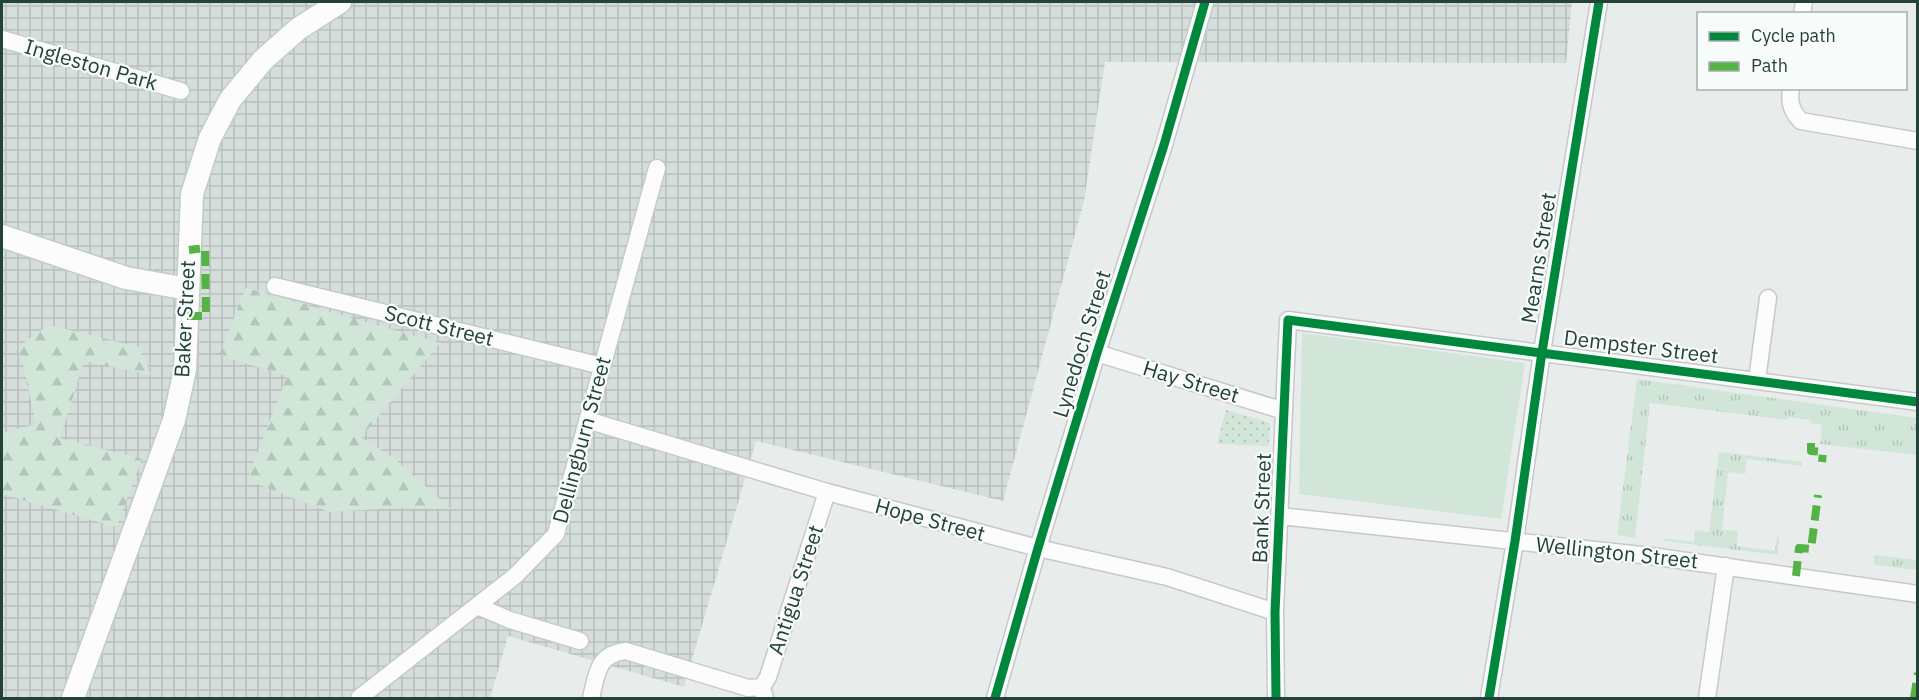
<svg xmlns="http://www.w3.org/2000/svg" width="1919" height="700" font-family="'IBM Plex Sans',sans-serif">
  <defs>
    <pattern id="industrial-grid" width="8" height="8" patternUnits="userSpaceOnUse" patternTransform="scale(1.5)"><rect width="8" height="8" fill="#d6dedb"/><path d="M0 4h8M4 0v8" fill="none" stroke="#b8c0bd"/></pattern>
    <pattern id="grass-tufts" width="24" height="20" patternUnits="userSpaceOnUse" patternTransform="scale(1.5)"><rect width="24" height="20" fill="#d1e6d8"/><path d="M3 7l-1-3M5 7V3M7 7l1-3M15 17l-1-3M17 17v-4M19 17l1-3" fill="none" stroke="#b3c6ba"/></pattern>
    <pattern id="forest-firs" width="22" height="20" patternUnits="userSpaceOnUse" patternTransform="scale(1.5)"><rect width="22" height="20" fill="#d1e6d8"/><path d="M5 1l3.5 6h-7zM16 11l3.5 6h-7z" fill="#b3c6ba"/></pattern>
    <pattern id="park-dots" width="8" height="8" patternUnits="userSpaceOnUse" patternTransform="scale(1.5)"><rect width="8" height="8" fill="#d1e6d8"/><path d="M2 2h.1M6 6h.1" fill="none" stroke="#b3c6ba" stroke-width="1.8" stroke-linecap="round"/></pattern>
  </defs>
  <rect width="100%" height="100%" fill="#e8edeb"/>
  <path fill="url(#industrial-grid)" d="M2,2L383,3L1572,2L1566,63L1105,62L1084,201L1003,501L756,441L684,687L508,636L490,698H2Z"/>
  <path fill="url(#grass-tufts)" d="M1637,379L1917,418V455L1820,444L1822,425L1810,423V420L1789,417L1788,420L1650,403L1635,538L1617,535Z
    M1719,452L1802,462V466L1747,459L1745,474L1728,472L1722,530L1738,531L1737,546L1775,551L1777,537H1779L1778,555L1664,541L1665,538L1694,542L1695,530L1709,532Z
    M1874,555L1917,560V570L1874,565Z"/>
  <path fill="url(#forest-firs)" d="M246,288L440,343L361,437L395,459L451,509L398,508L329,512L247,480L287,376L219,355Z
    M49,325L139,347L151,375L84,361L60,438L142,459L116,527L2,494V431L6,432L36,424L19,346Z"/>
  <path fill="url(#park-dots)" d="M1226,410L1270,423L1269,446L1217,444Z"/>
  <path fill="#d1e6d8" d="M1302,333L1525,363L1501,519L1299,494Z"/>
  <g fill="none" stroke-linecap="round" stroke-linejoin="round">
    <defs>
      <path id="minor" d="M1802,14L1804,2
        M2,39L181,91
        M1791,88C1789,102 1791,111 1801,121L1918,141
        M275,286L602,366
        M1097,353L1284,411
        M1757,380L1768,298
        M587,420L827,492L1038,548L1167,577L1275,612
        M1280,516L1651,556L1918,594
        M477,606L510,620L580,641
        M762,687L768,677L827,492
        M359,698L515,576L556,534L657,168
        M591,698C597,674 597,654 626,651L748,688L762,687L765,698
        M995,698L1038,548L1097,353L1164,145L1205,2
        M1276,698L1275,612L1288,320L1918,402
        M1489,698L1515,541L1542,352L1599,2
        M1707,698L1726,566"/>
      <path id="secondary" d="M2,236L126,278L188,289
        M73,698L174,420L185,370L192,194L210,138L230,100L263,60L298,29L340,2"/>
    </defs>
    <use href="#minor" stroke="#c5cac8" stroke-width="19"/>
    <use href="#secondary" stroke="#c3cbc8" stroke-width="25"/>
    <use href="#minor" stroke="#fcfcfc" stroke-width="16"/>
    <use href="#secondary" stroke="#fcfcfc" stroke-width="22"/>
    <path stroke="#55b346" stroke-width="8" stroke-dasharray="15 8" stroke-linecap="butt" d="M187,316H206L205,248L189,250
      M1811,443V451L1823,452L1822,462
      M1796,576L1799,548L1811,549L1818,495
      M1914,698L1918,673"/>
    <defs>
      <path id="cycleway" d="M995,698L1038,548L1097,353L1164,145L1205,2
        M1276,698L1275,612L1288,320L1918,402
        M1489,698L1515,541L1542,352L1599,2"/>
    </defs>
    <use href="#cycleway" stroke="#f7fbf9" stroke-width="13"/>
    <use href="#cycleway" stroke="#00873e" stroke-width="9"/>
  </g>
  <g text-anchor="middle" stroke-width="4.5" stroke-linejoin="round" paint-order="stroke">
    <g font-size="21" fill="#24423a" stroke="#f7fbf9">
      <text transform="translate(91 65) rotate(16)" y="7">Ingleston Park</text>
      <text transform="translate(1539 258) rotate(-81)" y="7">Mearns Street</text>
      <text transform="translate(185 319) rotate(-87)" y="7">Baker Street</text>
      <text transform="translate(439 326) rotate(14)" y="7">Scott Street</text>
      <text transform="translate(1082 344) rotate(-73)" y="7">Lynedoch Street</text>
      <text transform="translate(1641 347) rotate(7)" y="7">Dempster Street</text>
      <text transform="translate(1191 382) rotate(17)" y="7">Hay Street</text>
      <text transform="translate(582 440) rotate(-75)" y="7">Dellingburn Street</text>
      <text transform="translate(1262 508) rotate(-88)" y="7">Bank Street</text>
      <text transform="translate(930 520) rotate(15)" y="7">Hope Street</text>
      <text transform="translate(1617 553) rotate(6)" y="7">Wellington Street</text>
      <text transform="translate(796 590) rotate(-72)" y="7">Antigua Street</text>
    </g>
  </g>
  <rect width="1919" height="700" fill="none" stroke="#24423a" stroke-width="6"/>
  <rect x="1697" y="12" width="210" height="78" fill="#f7fbf9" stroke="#a3b1ad" stroke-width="1.5"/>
  <rect x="1709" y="32" width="30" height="9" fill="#00873e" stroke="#a3b1ad" stroke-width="1.5"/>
  <text x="1751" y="42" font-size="18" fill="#24423a">Cycle path</text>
  <rect x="1709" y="62" width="30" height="9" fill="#55b346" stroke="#a3b1ad" stroke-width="1.5"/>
  <text x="1751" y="72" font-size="18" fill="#24423a">Path</text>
</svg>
